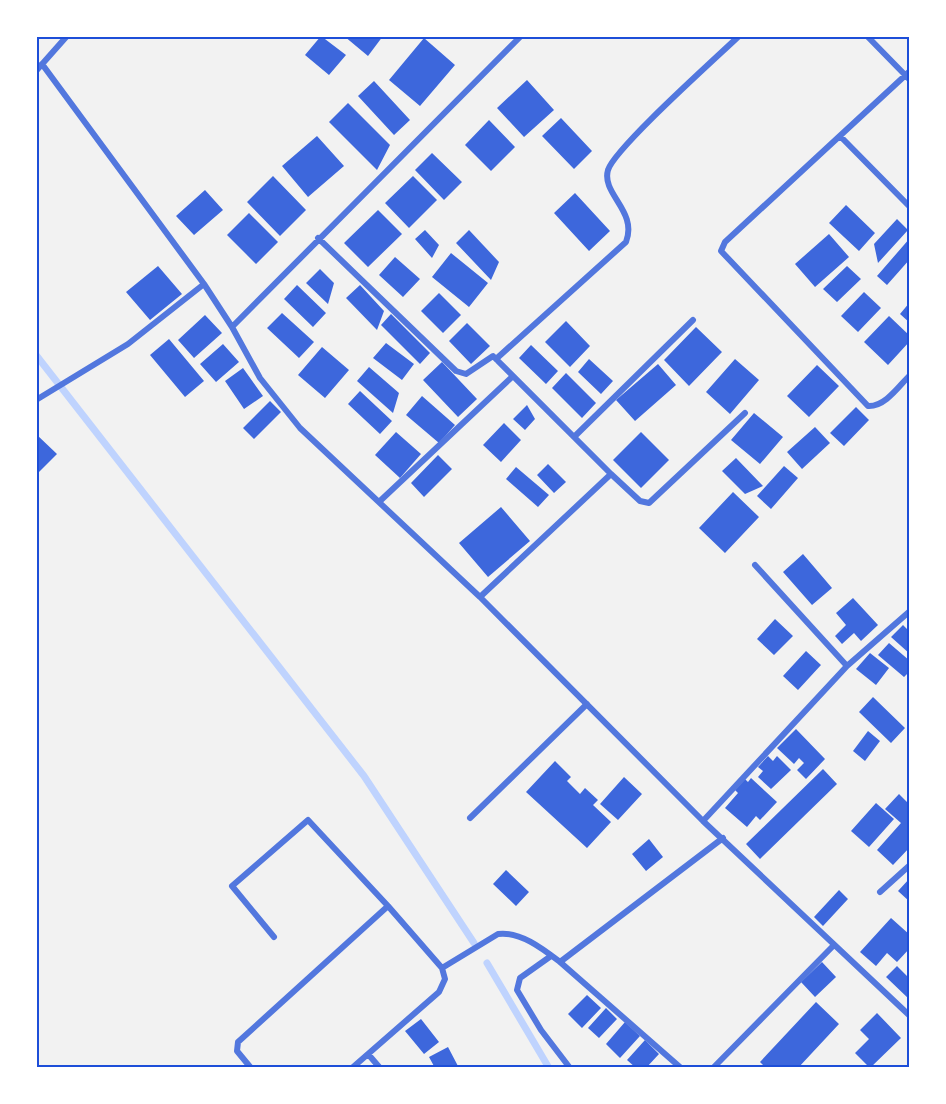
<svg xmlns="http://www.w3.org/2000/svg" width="946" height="1104" font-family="'Noto Sans',sans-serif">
  <rect width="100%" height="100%" fill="#f2f2f2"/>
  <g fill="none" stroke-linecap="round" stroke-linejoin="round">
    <path stroke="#bfd3fe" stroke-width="7" d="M36,355L364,776L474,943
      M487,963L549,1068"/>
  </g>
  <path fill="#3d67dc" d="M321,36L346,55L329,75L305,55Z
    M344,36H383L368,56Z
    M424,38L455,65L420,106L389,80Z
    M527,80L554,110L524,137L497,108Z
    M374,81L410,120L394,135L358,96Z
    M348,103L390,145L377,170L329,122Z
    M561,118L592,151L574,169L542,136Z
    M489,120L515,147L491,171L465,145Z
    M317,136L344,166L308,197L282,166Z
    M432,153L462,182L444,200L415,170Z
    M273,176L306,210L280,236L247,202Z
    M413,176L437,200L409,228L385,203Z
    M205,190L223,210L194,235L176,216Z
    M575,193L610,231L589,251L554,213Z
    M846,205L875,233L859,251L829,223Z
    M378,210L402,234L368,267L344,243Z
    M249,213L278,242L256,264L227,235Z
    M897,219L908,230L878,263L874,244Z
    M425,230L439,245L432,258L415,239Z
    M469,230L499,262L491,280L456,243Z
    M829,234L849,257L815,287L795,264Z
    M910,238V259L887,285L877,276Z
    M451,253L488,283L469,307L432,277Z
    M395,257L420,279L403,297L379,275Z
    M158,266L182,294L150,320L126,292Z
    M847,266L861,279L837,302L823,289Z
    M320,269L334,283L328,304L306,283Z
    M297,285L326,313L313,327L284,299Z
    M360,285L384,311L377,330L346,298Z
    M864,292L881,308L858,332L841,316Z
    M439,293L461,315L443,333L421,311Z
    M910,302V323L900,314Z
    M282,313L314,342L299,358L267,328Z
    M391,314L430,353L420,364L381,325Z
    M205,315L222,333L194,358L178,340Z
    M889,316L910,336V341L888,365L864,342Z
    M566,321L590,346L570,367L545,342Z
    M467,323L490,346L471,364L449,341Z
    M696,327L722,352L689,386L664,360Z
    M169,339L204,381L185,397L150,355Z
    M386,343L414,364L402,380L373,358Z
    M223,344L239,362L216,382L200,364Z
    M531,345L558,371L546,384L519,358Z
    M322,347L349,370L325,398L298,375Z
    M589,359L613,381L601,394L578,372Z
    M735,359L759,380L730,414L706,392Z
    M442,362L477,399L458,417L423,380Z
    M658,364L676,385L635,421L616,400Z
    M817,365L839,386L809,417L787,396Z
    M369,367L399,393L393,413L357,381Z
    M243,368L263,396L244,409L225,381Z
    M566,373L596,403L582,418L552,388Z
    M360,391L392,421L380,434L348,404Z
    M422,396L455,425L439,443L406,415Z
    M270,401L281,412L254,439L243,428Z
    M527,405L535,419L525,430L513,419Z
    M856,407L869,420L844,446L830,433Z
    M754,413L783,437L760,464L731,440Z
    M504,423L521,440L501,462L483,445Z
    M815,427L830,443L802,469L787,452Z
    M396,432L421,454L400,478L375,455Z
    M641,432L669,460L641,488L613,460Z
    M36,434L57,454L36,475Z
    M438,455L452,469L424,497L411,483Z
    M736,458L763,486L745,494L722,471Z
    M548,464L566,482L554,493L537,475Z
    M784,466L798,478L771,509L757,496Z
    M516,467L549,495L538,507L506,479Z
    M733,492L759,517L725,553L699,528Z
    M501,507L530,541L488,577L459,543Z
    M803,554L832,588L812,605L783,572Z
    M853,598L878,625L861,641L854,633L842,644L835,636L846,625L836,613Z
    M775,619L793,636L774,655L757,639Z
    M903,625L910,632V654L891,637Z
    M889,643L910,661V671L904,677L878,655Z
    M806,651L821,665L798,690L783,676Z
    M870,653L889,668L876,685L856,669Z
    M873,697L905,728L891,743L859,712Z
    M796,729L825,759L806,779L797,770L804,763L799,758L794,764L777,748Z
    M868,731L880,741L865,761L853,751Z
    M768,756L773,761L777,756L791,770L771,789L758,777L763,771L758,767Z
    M555,761L571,777L567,781L580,794L585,788L598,800L593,805L611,822L587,848L526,792Z
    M823,769L837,784L760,859L746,844Z
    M624,777L642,794L618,820L600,804Z
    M751,778L777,802L760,820L756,816L747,827L725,808L738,793L735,790L745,779L748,782Z
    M899,794L910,805V847L893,865L877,850L901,823L885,809Z
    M876,803L894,819L869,847L851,831Z
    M649,839L663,857L646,871L632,854Z
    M506,870L529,892L516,906L493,884Z
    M910,878V902L898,891Z
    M839,890L848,899L823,926L814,917Z
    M891,918L910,935V948L897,962L887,953L876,966L860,952Z
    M822,962L836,977L815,997L801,982Z
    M897,966L908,977L910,976V1000L886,977Z
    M587,995L601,1008L582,1028L568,1014Z
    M816,1002L839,1024L798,1068H766L760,1062Z
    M606,1008L617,1019L599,1038L588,1028Z
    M877,1013L901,1038L870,1068L855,1053L869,1039L860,1030Z
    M421,1019L439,1042L424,1054L405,1031Z
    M625,1022L640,1036L620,1058L606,1044Z
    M645,1040L659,1054L646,1068H636L627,1060Z
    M448,1047L459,1068H435L429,1057Z"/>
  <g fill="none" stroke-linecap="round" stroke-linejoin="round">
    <path stroke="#5277de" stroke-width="6" d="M867,36L910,80
      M42,64L204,284L232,327L521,36
      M36,71L67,36
      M910,71L725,242L721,251L868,406C885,407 899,386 910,375
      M840,136L910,207
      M318,238L456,371L466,374L493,356L611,474L480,597
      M232,327L260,378L300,428L480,597L703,821L910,1016
      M496,359L626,242C638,211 601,194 608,170C615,148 716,58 739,36
      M36,400L128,344L204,284
      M574,437L693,320
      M611,474L640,501L649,503L745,413
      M380,501L513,376
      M755,565L847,666
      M470,818L587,704
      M703,821L847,666L910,611
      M880,892L910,865
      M274,937L232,886L308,820L388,906L442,968L445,979L439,992L352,1068
      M551,956L520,978L517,990L541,1030L570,1068
      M560,962L681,1068
      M442,968L498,934C520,931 543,949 560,962L723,838
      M368,1054L380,1068
      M251,1068L237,1051L238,1042L388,906
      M713,1068L834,945"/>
  </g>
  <rect width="946" height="1104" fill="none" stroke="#ffffff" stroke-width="75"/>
  <rect x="38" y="38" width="870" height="1028" fill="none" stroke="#1d4ed8" stroke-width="2"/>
</svg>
